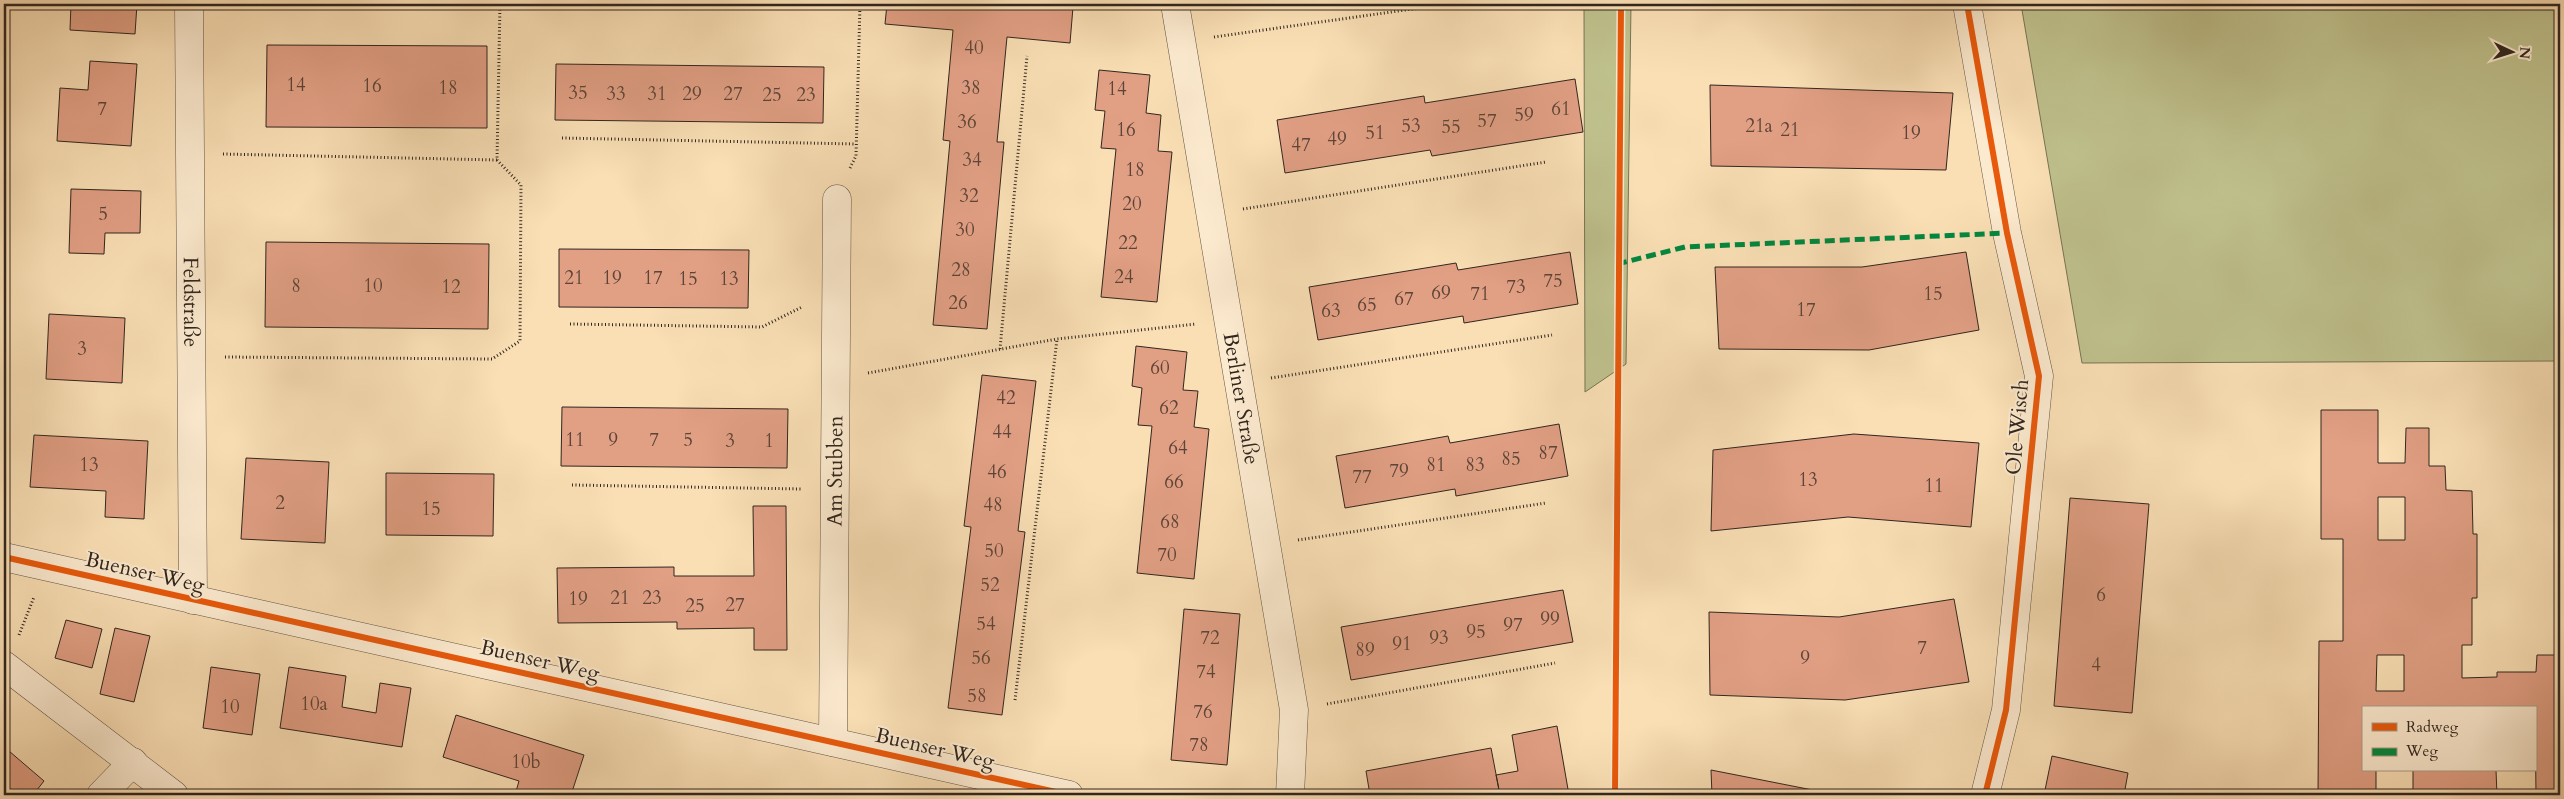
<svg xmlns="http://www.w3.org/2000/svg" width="2564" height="799" font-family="Cardo,serif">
  <rect width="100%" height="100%" fill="#fadfb5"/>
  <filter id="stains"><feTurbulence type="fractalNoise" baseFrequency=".004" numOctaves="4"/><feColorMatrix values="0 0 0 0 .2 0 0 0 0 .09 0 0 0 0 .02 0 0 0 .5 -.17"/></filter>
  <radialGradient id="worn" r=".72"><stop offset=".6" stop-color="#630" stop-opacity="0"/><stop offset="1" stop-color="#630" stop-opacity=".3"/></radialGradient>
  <path fill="#bfc18d" stroke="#787456" d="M1584,4H1631L1626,364L1585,392Z
    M2021,4H2560V361L2082,363Z"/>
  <path fill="#e19f84" stroke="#31261f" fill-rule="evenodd" d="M71,4H137L135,34L70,30Z
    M887,4H1034L1073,7L1070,43L1007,37L997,142H1004L987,329L933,325L950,141L943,140L953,30L885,24Z
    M267,45L487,46V128L266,127Z
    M90,61L137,64L131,146L57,141L60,88L88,90Z
    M556,64L824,67L823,123L555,120Z
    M1099,70L1150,75L1146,113L1161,115L1158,151L1172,152L1157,302L1101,297L1116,149L1101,148L1105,111L1095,110Z
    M1575,79L1583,132L1432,156L1430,150L1285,173L1277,120L1424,96L1425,103Z
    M1710,85L1953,93L1946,170L1711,166Z
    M71,189L141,191L140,233H105L104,254L69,253Z
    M266,242L489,244L488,329L265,327Z
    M559,249L749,250L748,308L559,307Z
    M1570,252L1578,304L1464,323L1463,316L1318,340L1309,287L1456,263L1458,270Z
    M1966,252L1979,330L1869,350L1719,349L1715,267H1862Z
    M49,314L125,318L122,383L46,379Z
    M1136,346L1187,352L1183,390L1198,391L1194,427L1209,429L1194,579L1137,573L1152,426L1138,425L1142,388L1132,386Z
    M982,375L1036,381L1018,531L1025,532L1002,715L948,708L971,527L964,526Z
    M562,407L788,409L787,468L561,466Z
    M2321,410H2378V463H2405L2406,428H2429V466H2445L2446,490L2472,491L2473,534H2477V598H2472V645H2462V678L2497,677V672H2536L2537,655H2560V795H2536L2535,708H2363V770H2376V795H2318L2319,641H2343V539H2321ZM2378,497H2405V540H2378ZM2377,655H2404V691H2376Z
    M1559,424L1568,476L1456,496L1455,489L1345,508L1336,456L1448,436L1450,443Z
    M1854,434L1979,443L1971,527L1848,517L1711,531L1713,450Z
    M34,435L148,441L144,519L105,517L106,491L30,487Z
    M246,458L329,462L325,543L241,539Z
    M386,473L494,474L493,536L386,535Z
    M2070,498L2149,504L2132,713L2054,706Z
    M753,506H786L787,650H754V628L677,629V622L558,623L557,568L674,567V576H754Z
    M1563,590L1573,642L1351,680L1341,627Z
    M1954,599L1969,682L1845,700L1710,695L1709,612L1839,617Z
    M1184,609L1240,614L1227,765L1171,760Z
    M66,620L102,629L92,668L55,658Z
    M115,628L150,636L134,702L100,694Z
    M211,667L260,674L252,735L203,728Z
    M289,667L346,676L342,707L376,713L380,683L411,688L402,747L280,728Z
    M456,715L584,755L571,795H515L519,781L443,757Z
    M1557,726L1569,795H1500L1496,775L1518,771L1512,735Z
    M1491,748L1500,795H1370L1366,771Z
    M9,751L44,781L33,795H4V758Z
    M2052,756L2128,773L2124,795H2044Z
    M1711,770L1838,795H1712Z
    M2413,770H2496L2497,795H2413Z"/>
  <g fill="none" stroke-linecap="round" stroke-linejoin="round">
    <defs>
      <g id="minor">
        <path id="s1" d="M189,4L193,600"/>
        <path id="s2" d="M1175,4L1294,710L1290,795"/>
        <path d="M1967,4L2007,233L2039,376L2006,710L1985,795"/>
        <path d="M4,557L1069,795"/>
        <path d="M4,665L174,795"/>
        <path id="s3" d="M833,742L837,199"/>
        <path d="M101,795L133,762"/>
      </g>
    </defs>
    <use href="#minor" stroke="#635444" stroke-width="29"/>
    <path stroke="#31261f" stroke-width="3" stroke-dasharray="1 2.5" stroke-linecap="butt" d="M1214,37L1448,4
      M562,138L856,144
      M223,154L497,160L500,4
      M850,168L856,156L860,4
      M1243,209L1546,162
      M570,324L762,327L802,307
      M1000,349L1027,56
      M225,357L492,359L520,341L521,185L497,160
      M868,373L1057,339L1196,324
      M1271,378L1552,335
      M572,485L801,489
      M1298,540L1546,503
      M19,635L34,597
      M1015,700L1057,339
      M1327,704L1555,663
      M1615,795L1621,4"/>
    <use href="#minor" stroke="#fceacf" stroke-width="28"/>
    <path stroke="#00873e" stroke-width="5" stroke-dasharray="10 5" stroke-linecap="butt" d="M1617,264L1685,247L2007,233"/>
    <defs>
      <path id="cycleway" d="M1967,4L2007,233L2039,376L2006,710L1985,795
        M4,557L1069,795
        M1615,795L1621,4"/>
    </defs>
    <use href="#cycleway" stroke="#fceacf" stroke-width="9"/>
    <use href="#cycleway" stroke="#e8590c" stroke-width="6"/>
  </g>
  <g text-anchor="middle" stroke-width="4" stroke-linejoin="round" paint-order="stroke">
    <g font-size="19" fill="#5d4438">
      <text x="974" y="54">40</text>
      <text x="296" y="91">14</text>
      <text x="372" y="92">16</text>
      <text x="448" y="94">18</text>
      <text x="971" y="94">38</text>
      <text x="1117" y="95">14</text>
      <text x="578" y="99">35</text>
      <text x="616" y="100">33</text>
      <text x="657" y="100">31</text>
      <text x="692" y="100">29</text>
      <text x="733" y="100">27</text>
      <text x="772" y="101">25</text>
      <text x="806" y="101">23</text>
      <text x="102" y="115">7</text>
      <text x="1561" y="115">61</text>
      <text x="1524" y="121">59</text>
      <text x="1487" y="127">57</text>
      <text x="967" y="128">36</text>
      <text x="1411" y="132">53</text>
      <text x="1759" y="132">21a</text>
      <text x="1451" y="133">55</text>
      <text x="1126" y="136">16</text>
      <text x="1790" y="136">21</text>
      <text x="1375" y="139">51</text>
      <text x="1911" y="139">19</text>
      <text x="1337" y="145">49</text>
      <text x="1301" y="151">47</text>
      <text x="972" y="166">34</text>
      <text x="1135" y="176">18</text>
      <text x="969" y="202">32</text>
      <text x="1132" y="210">20</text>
      <text x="103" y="220">5</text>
      <text x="965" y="236">30</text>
      <text x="1128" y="249">22</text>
      <text x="961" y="276">28</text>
      <text x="1124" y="283">24</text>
      <text x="574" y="284">21</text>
      <text x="612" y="284">19</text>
      <text x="653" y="284">17</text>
      <text x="688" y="285">15</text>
      <text x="729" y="285">13</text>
      <text x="1553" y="287">75</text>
      <text x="296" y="292">8</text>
      <text x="373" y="292">10</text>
      <text x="451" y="293">12</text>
      <text x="1516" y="293">73</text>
      <text x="1441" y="299">69</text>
      <text x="1480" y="300">71</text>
      <text x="1933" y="300">15</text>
      <text x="1404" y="305">67</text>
      <text x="958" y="309">26</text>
      <text x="1367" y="311">65</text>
      <text x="1806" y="316">17</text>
      <text x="1331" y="317">63</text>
      <text x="82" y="355">3</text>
      <text x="1160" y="374">60</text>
      <text x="1006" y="404">42</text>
      <text x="1169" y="414">62</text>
      <text x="1002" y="438">44</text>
      <text x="575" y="446">11</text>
      <text x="613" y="446">9</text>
      <text x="654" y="446">7</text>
      <text x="688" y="446">5</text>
      <text x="730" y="447">3</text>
      <text x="769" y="447">1</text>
      <text x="1178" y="454">64</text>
      <text x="1548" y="459">87</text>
      <text x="1511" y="465">85</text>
      <text x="89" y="471">13</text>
      <text x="1436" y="471">81</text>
      <text x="1475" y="471">83</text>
      <text x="1399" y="477">79</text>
      <text x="997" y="478">46</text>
      <text x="1362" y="483">77</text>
      <text x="1808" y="486">13</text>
      <text x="1174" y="488">66</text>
      <text x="1934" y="492">11</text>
      <text x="280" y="509">2</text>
      <text x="993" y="511">48</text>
      <text x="431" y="515">15</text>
      <text x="1170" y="528">68</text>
      <text x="994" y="557">50</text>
      <text x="1167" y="561">70</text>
      <text x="990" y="591">52</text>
      <text x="2101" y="601">6</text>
      <text x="620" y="604">21</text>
      <text x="652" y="604">23</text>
      <text x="578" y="605">19</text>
      <text x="735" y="611">27</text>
      <text x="695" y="612">25</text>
      <text x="1550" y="625">99</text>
      <text x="986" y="630">54</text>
      <text x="1513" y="631">97</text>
      <text x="1476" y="638">95</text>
      <text x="1210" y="644">72</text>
      <text x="1439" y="644">93</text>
      <text x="1402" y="650">91</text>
      <text x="1922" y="654">7</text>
      <text x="1365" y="656">89</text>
      <text x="981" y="664">56</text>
      <text x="1805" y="664">9</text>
      <text x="2096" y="671">4</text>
      <text x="1206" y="678">74</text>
      <text x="977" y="702">58</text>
      <text x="314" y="710">10a</text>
      <text x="230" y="713">10</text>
      <text x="1203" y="718">76</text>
      <text x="1199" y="751">78</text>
      <text x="526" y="768">10b</text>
    </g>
    <g font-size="21" fill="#31261f" stroke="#fceacf">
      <text dy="7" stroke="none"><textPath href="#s1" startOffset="298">Feldstraße</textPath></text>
      <text dy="7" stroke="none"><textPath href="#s2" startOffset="400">Berliner Straße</textPath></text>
      <text transform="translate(2017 427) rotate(-85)" y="7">Ole Wisch</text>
      <text dy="7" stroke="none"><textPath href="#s3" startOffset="271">Am Stubben</textPath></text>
      <text transform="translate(145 572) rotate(13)" y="7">Buenser Weg</text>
      <text transform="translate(540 660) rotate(13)" y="7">Buenser Weg</text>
      <text transform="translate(935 748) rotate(13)" y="7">Buenser Weg</text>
    </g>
  </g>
  <rect width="2564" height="799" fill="none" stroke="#fadfb5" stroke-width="20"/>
  <rect x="5" y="5" width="2554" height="789" fill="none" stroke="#31261f" stroke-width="2.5"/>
  <rect x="10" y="10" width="2544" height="779" fill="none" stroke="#31261f"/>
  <rect x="2362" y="706" width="175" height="65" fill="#fceacf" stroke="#ab9c89"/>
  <rect x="2372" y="723" width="25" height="8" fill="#e8590c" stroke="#ab9c89"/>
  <text x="2406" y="732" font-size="15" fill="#31261f">Radweg</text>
  <rect x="2372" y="748" width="25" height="8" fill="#00873e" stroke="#ab9c89"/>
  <text x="2406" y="756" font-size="15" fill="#31261f">Weg</text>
  <g transform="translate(2512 52) rotate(94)" stroke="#fceacf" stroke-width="4" paint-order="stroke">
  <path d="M0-4L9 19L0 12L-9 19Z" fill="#31261f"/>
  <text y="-8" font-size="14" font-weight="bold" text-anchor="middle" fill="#31261f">N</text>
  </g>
  <rect width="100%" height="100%" filter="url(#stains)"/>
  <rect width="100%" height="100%" fill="url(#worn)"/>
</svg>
